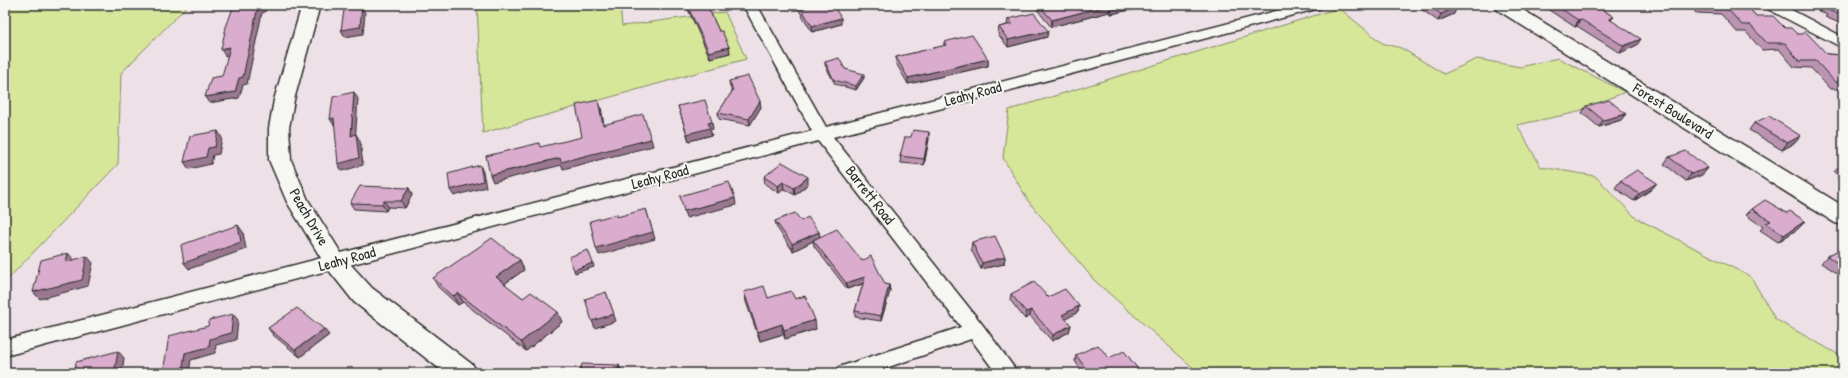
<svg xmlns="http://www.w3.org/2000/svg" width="1848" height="378" font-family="'Patrick Hand',sans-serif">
  <rect width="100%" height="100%" fill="#eee0e7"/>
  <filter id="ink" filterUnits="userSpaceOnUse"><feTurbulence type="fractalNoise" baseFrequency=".025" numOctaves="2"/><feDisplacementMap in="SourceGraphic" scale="8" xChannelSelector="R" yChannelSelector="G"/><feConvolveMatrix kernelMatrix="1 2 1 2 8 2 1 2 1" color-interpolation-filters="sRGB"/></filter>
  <g filter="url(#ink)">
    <path fill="#d6e79a" stroke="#808962" d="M5,5H188L121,73L118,164L5,282Z
      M477,5H620L622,26L725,12L746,59L483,133Z
      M1339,8L1382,43L1401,48L1444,74L1477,59L1520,67L1558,58L1625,92L1574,113L1517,125L1541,167L1595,176L1636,218L1751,277L1775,319L1843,357V373H1199L1094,280L1029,202L1003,158L1009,110Z"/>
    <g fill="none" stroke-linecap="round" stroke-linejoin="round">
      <defs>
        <path id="minor" d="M743,5H757L826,127L1299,5H1322L1320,8L833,137L982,324L1018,373H996L971,339L871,373H836L839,367L961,327L818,141L5,356V340L812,131Z
          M1764,5H1782L1843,37V48L1766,8Z"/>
        <path id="tertiary" d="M1493,5H1515L1843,206V225L1835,223L1496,9Z"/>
        <path id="secondary" d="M302,5H320L294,100L289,128L291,160L308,200L343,256L372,288L473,365L477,373H445L354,302L327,268L287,202L269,160V128L274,100Z"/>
      </defs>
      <use href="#minor" stroke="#2b2b2b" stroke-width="3"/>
      <use href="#tertiary" stroke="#2b2b2b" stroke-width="3"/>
      <use href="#secondary" stroke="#2b2b2b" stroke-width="3"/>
      <use href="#minor" fill="#f6f6f2" fill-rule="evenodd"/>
      <use href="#tertiary" fill="#f6f6f2" fill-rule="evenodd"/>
      <use href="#secondary" fill="#f6f6f2" fill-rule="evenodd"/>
    </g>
    <path fill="#bb94b1" stroke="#2b2b2b" d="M686,5H707L719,31L729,47L730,53L710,58Z
      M796,5H833L841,24L812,32Z
      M1035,5H1149V6L1111,14L1109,12L1051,27L1035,7Z
      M1415,5H1454V14L1438,21Z
      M1541,5H1595L1614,17L1611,20L1637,45L1620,53L1577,26L1575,27Z
      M1690,5H1746L1756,16L1797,34L1827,54L1843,55V89H1830L1811,68L1794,67L1779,49L1762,50L1746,32H1737L1721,14L1696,13Z
      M1806,5H1843V23L1842,24L1825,17L1827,15Z
      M1008,19L1047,37L1008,47L998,34L999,27L1007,25Z
      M944,42L988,59V66L908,84L896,63V57L944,46Z
      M825,62L845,69L864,78L856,90L835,84L825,65Z
      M729,81L761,107L750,125L719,119L718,113L732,92L730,87Z
      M678,106L713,129L710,130L712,135L689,141Z
      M1586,106L1621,120L1599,127L1582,113Z
      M1754,123L1795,143L1782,150L1749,130Z
      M929,139L924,165L901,163L900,156Z
      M1669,157L1708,168L1702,175L1686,181L1664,164Z
      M1843,163V182L1837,178L1839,176L1834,172L1840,165Z
      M764,177L808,184L795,195L784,189L779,193L765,184Z
      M1620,181L1652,189L1634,201L1615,188Z
      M409,188L412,195L405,208L388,207L386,211L354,209L350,203Z
      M1752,209L1787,213L1805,221L1799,228L1778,242L1760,230L1763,227L1746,215Z
      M775,221H801L819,232L820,237L862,261L885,284L889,285L890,291L881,321L855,317V311L863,284L847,289L814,246L813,241L793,251L777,228Z
      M972,242L1005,257L1004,264L981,269L971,249Z
      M1843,249V278L1821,263L1827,256Z
      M520,260L524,270L504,284L523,298L562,322L526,351L463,302L458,305L438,287L433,278Z
      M744,292L768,298L795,299L816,329L785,339L783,334L760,341L746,302Z
      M1011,294L1048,297L1079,306L1078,312L1065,319L1071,325L1069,332L1052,341L1030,316L1025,319L1010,300Z
      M268,328L329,335L300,357L273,335Z
      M1076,355L1109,358L1141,373H1083L1075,361Z"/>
    <path fill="#997890" stroke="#2b2b2b" d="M262,5H267L265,12L262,13L247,84L243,85L239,98L209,103L205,97L235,92L258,6Z
      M1110,5L1109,12L1051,27L1052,20Z
      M1123,5H1149V6L1111,14L1112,8Z
      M362,7L365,13L363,34L345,37L341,30Z
      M1457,7L1454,14L1438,21L1441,14Z
      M841,18V24L812,32V26Z
      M1580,19L1577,26L1575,27L1578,20Z
      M1048,31L1047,37L1008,47V40Z
      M1641,39L1637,45L1620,53L1624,46Z
      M230,47L234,54L225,56L221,49Z
      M729,47L730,53L710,58L709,52Z
      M988,59V66L908,84V78Z
      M864,74V78L856,90V86Z
      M354,92L358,99L355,143L351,136Z
      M598,100L601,107L605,131L603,125Z
      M760,101L761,107L750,125L749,119Z
      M1626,114L1621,120L1599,127L1603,120Z
      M334,118L338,125H334L330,119Z
      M712,122L713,129L710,130L712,135L689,141L687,134L708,123Z
      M218,131L222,138L219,154L213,155L211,164L189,169L184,162L208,148Z
      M929,132V139L924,165V159Z
      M356,134L360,141L363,165L342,171L338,164Z
      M1801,136L1795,143L1782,150L1787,143Z
      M651,139L653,146L563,169L562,165L493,182L490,175L560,158Z
      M480,165L483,172L486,187L454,196L450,190Z
      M1708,168L1702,175L1686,181L1691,174Z
      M808,177V184L795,195L794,188Z
      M783,182L784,189L779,193L778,186Z
      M1657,183L1652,189L1634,201L1639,194Z
      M409,188L412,195L405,208L401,201Z
      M735,198L736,205L686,218L684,211Z
      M384,201L388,207L386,211L382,204Z
      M646,209L655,239L599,255L596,248Z
      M1805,221L1799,228L1778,242L1784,235Z
      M238,225L243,232L246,249L189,269L184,263Z
      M819,232L820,238L813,240V241L793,251L792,244Z
      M68,253L74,260L66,262Z
      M87,256L93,263L88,286L40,299L33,292Z
      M1005,257L1004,264L981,269L982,263Z
      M520,260L524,270L500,287L496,277Z
      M593,263L594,267L575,273L574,270Z
      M865,277V283L847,289L846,283Z
      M889,285L890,291L881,321V316Z
      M606,292L616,321L595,328L592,321Z
      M458,293L463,302L458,305L453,296Z
      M1079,306L1078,312L1061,322L1062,315Z
      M1031,310L1030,316L1025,319L1026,312Z
      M558,312L562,322L526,351L521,342Z
      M233,314L238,320L236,340L216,345L215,353L191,360L189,373H182L185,353L210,339Z
      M815,320L816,329L785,339L784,330Z
      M782,324L783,334L760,341L758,332Z
      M1071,325L1069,332L1052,341L1053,335Z
      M324,329L329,335L300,357L295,350Z
      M118,351L124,358L122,373H102Z
      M619,365L622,372L621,373H617Z"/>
    <path fill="#daacce" stroke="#2b2b2b" d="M234,5H262L261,6H258L243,77L239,78L235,92L205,97L211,78L222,76L230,47L221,49L226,27Z
      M687,5H707L719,31H722L729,47L709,52Z
      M799,5H833L841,18L812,26Z
      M1039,5H1123L1112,8L1110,5L1052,20Z
      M1428,5H1454L1457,7L1441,14Z
      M1555,5H1595L1614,17L1609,19L1641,39L1624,46L1580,19L1578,20Z
      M1700,5H1746L1756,16H1773L1785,28H1791L1797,34H1802L1805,31L1827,54L1843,55V82H1835L1816,61H1799L1785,43H1767L1750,25H1742L1726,7L1701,6Z
      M1825,5H1843V16L1830,11L1832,8Z
      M362,7L360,27L341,30L344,10Z
      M1034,13L1048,31L1008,40L999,27L1012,24L1008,19Z
      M972,35L988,59L908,78L896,57L946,45L944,42Z
      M839,58L845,69L864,74L856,86L834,80L825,62Z
      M748,76L760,101L749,119L718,113L733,90L729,81Z
      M354,92L351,136L356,134L359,158L338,164L334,118L330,119L333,97Z
      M598,100L603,125L643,114L651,139L561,162L560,158L490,175L486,156L539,143L540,147L582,137L576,105Z
      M705,100L712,122L708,123L710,128L687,134L678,106Z
      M1609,100L1626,114L1603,120L1586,106Z
      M1769,116L1801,136L1787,143L1754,123Z
      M913,130L929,132L924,159L900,156L905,137H911Z
      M218,131L215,147L208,148L206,157L184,162L190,136Z
      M1686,151L1708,168L1691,174L1669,157Z
      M782,162L808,177L794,188L783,182L778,186L764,177Z
      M1843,163V167L1840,165Z
      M480,165L483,181L450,190L448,174Z
      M1637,170L1657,183L1639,194L1620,181Z
      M729,182L735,198L684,211L680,196Z
      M360,186L409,188L401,201H384L382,204L350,203Z
      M1765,200L1787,213L1790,211L1805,221L1784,235L1766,223L1771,221L1752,209Z
      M646,209L653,232L596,248L590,221L617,214V217Z
      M795,213L801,221L808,217L819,232L792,244L775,221Z
      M238,225L241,242L184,263L181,245Z
      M837,229L862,261L871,256L885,284L889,285L881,316L855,311L865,277L846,283L813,240Z
      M995,236L1005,257L982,263L972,242Z
      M492,238L520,260L496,277L523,298L531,292L558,312L521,342L458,293L453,296L433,278Z
      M1842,248L1843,249V267L1827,256Z
      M588,250L593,263L574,270L569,257Z
      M68,253L66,262L87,256L82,280L33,292L41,260Z
      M1034,282L1048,297L1065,289L1079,306L1062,315L1071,325L1053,335L1031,310L1026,312L1011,294Z
      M764,286L768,298L791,291L795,299L805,296L815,320L784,330L782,324L758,332L744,292Z
      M606,292L614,314L592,321L585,299Z
      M297,308L324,329L295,350L268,328Z
      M233,314L231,333L210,339L209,347L185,353L182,373H163L169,336L208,326L209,320Z
      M1098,345L1109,358L1124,351L1141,373H1089L1076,355Z
      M118,351L115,369L102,373H74L76,362Z
      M582,364L619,365L617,373H579Z"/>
  </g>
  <g text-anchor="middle" stroke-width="4" stroke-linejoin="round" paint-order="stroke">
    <g font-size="15" fill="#2b2b2b" stroke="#f6f6f2">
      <text transform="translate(973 94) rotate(-15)" y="5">Leahy Road</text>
      <text transform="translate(1673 111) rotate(32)" y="5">Forest Boulevard</text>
      <text transform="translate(660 177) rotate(-15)" y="5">Leahy Road</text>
      <text transform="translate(870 195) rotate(52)" y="5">Barrett Road</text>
      <text transform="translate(309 217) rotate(60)" y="5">Peach Drive</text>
      <text transform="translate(347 259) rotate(-15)" y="5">Leahy Road</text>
    </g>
  </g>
  <rect width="1848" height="378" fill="none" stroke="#f6f6f2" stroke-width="20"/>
  <rect x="10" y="10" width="1828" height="358" fill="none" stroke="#2b2b2b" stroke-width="1.5" filter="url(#ink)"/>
</svg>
